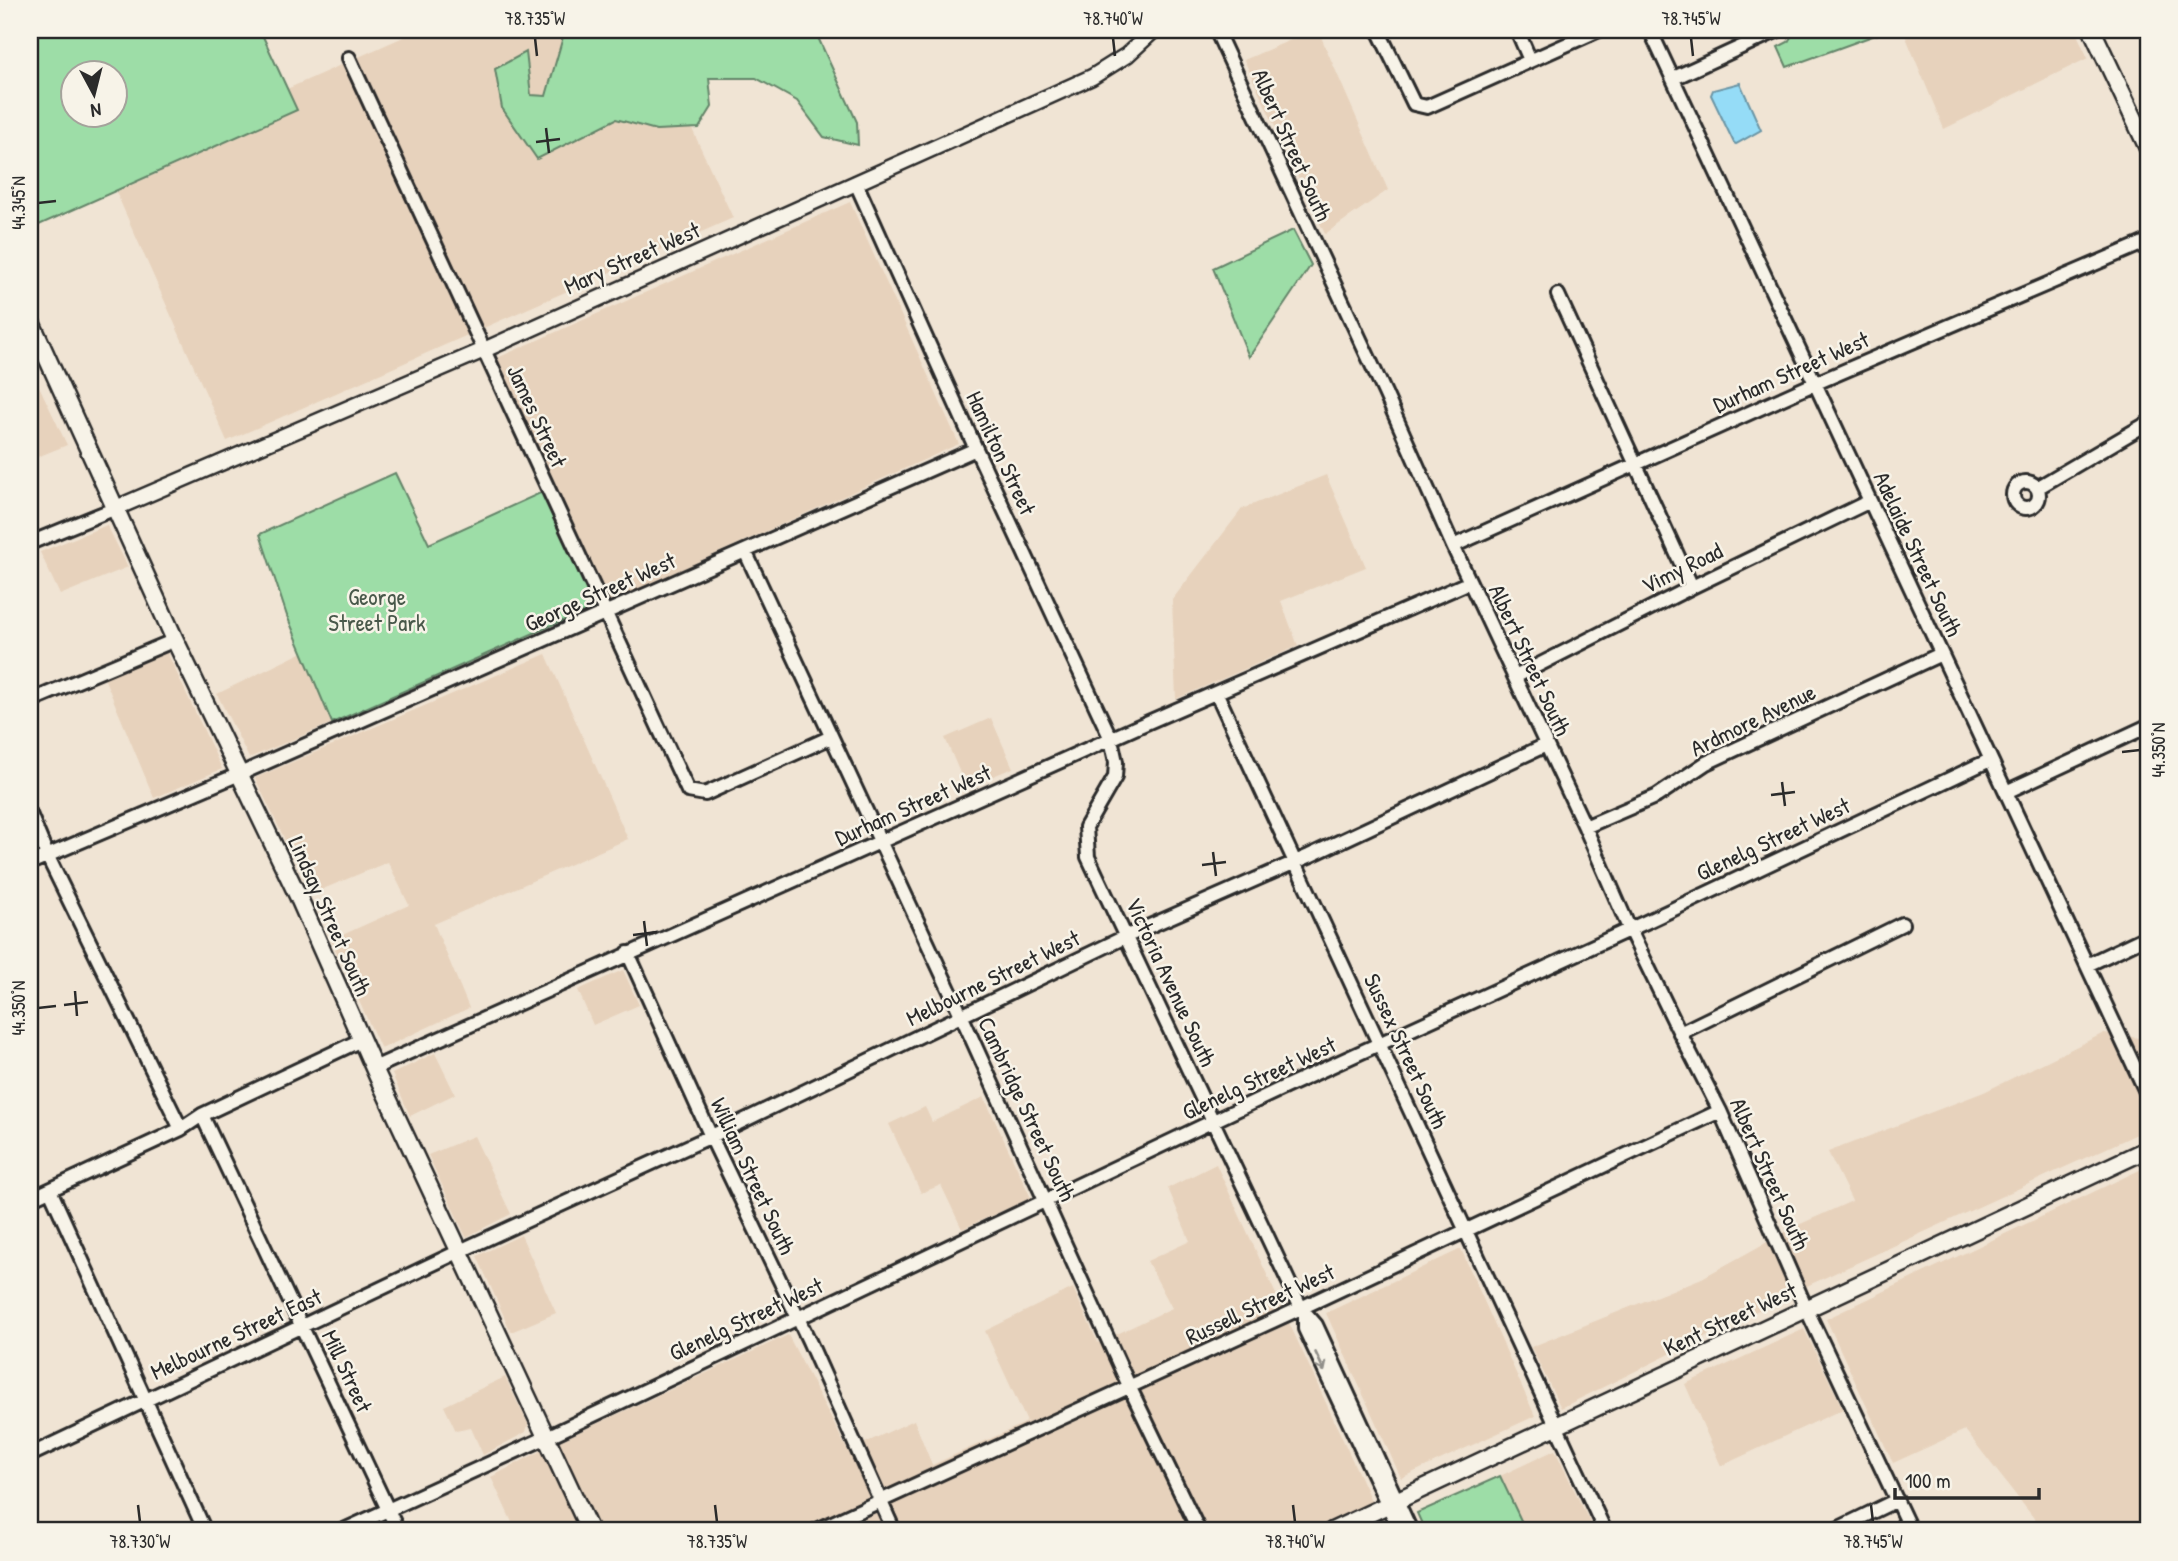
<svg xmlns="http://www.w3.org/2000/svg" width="2178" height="1561" font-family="'Patrick Hand',sans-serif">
  <rect width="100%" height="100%" fill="#f0e4d4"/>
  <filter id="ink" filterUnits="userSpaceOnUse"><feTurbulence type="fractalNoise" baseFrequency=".0143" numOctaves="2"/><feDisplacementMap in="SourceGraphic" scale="14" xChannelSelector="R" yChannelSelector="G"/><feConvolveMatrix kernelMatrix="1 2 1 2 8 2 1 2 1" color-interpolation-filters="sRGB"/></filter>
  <g filter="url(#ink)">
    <path fill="#e7d2bc" d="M419,30H607L675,92L733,218L227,441L116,192L297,110L287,89Z
      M1314,30H1318L1388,190L1325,234L1244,60Z
      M1903,30H2075L2088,58L1944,129Z
      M850,202L959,444L601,606L549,489L495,359Z
      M30,367L67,445L30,460Z
      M1326,475L1366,567L1281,601L1298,646L1176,699L1172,600L1242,509Z
      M107,525L128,567L60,595L40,552Z
      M165,648L222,769L154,798L103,675Z
      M303,652L332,723L249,758L217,694Z
      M546,654L628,839L434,924L469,1008L381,1049L331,940L409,905L388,862L311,894L255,778Z
      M991,718L1013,768L966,787L945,738Z
      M623,970L639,1005L593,1025L578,990Z
      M2104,1033L2140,1038L2148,1034V1129L1811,1284L1561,1408L1531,1347L1702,1278L1796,1226L1852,1201L1828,1152L1984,1092Z
      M435,1053L455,1094L410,1116L392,1074Z
      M984,1097L1031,1198L962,1229L941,1185L921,1193L889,1124L925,1107L932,1122Z
      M474,1136L511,1214L466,1237L428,1155Z
      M1216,1164L1385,1531H516L491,1477L560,1441L788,1335L848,1451L914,1420L932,1465L1027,1422L985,1331L1073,1288L1098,1343L1172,1308L1147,1261L1190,1241L1168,1188Z
      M2148,1166V1531H2044L1965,1430L1893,1463L1826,1319Z
      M521,1235L556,1313L511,1332L477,1256Z
      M1461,1249L1535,1416L1401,1478L1326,1313Z
      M1804,1329L1843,1409L1721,1466L1685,1384Z
      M505,1377L528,1424L526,1432L483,1455L471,1428L456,1431L444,1406Z
      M1555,1450L1594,1531H1526L1500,1476Z"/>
    <path fill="#9ddda7" stroke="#648469" stroke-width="2" fill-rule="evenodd" d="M30,30H260L297,110L30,229ZM74,74H116V116H74Z
      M565,30H755L785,37L815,31L857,122L858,145L824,137L797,101L756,78H709L712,107L699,128L656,130L616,119L537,159L502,108L495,69L526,52L531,95L546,96Z
      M1795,30H1889L1787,67L1778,47L1788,42Z
      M1293,230L1311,265L1249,357L1213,268Z
      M395,473L429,544L549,489L601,606L552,625L332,723L287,616L260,534Z
      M1500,1476L1526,1531H1425L1417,1513Z"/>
    <path fill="#95dcf7" stroke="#6b95a5" stroke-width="2" d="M1740,83L1761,130L1736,144L1734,143L1711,95L1713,90Z"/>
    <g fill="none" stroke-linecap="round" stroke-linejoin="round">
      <defs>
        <path id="minor" d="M1216,30L1385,393L1453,546L1585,827L1629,928L1680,1033L1720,1111L1806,1308L1911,1531
          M1378,30L1414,104L1427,107L1599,30
          M1517,30L1530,60
          M1650,30L2148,1096
          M349,58L688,791L705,794L831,737
          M1674,78L1778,30
          M856,183L976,449L1111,739L1116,762L1115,777L1086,827L1088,857L1301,1308L1316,1325L1411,1531
          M1558,295L1692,587
          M2013 495a13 13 0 1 1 26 0a13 13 0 1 1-26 0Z
          M2037,488L2148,423
          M30,543L116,508
          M1453,546L1816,383L2148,241
          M745,551L962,1017L1130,1388L1199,1531
          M1515,677L1692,587L1870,501
          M1217,694L1605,1531
          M30,701L175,640
          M2006,792L2148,726
          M30,814L47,855L181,1129
          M1585,827L1657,796L1706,763L1941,654
          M30,863L249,770L976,449
          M628,953L714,1143L809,1341L894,1531
          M2087,965L2148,936
          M1680,1033L1902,924
          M374,1068L1137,727L1470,582
          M202,1115L398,1531
          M50,1190L205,1531
          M30,1199L181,1129L202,1115L361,1040
          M1305,1315V1329L1400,1531
          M30,1455L460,1251L720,1132L1127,936L1309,856L1546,745
          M342,1531L547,1437L1285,1087L1646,922L1990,760
          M815,1531L1301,1308L1720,1111
          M1833,1531L1897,1500"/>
        <path id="tertiary" d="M116,508L484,350L1092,77L1127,55L1154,30"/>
        <path id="secondary" d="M2092,30L2148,148
          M30,320L175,640L298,896L378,1077L590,1531
          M1332,1531L2148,1149"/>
      </defs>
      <use href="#minor" stroke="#2b2b2b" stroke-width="18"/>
      <use href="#tertiary" stroke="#2b2b2b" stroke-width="19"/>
      <use href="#secondary" stroke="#2b2b2b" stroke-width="21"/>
      <use href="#minor" stroke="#f7f3e8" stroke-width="12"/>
      <use href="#tertiary" stroke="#f7f3e8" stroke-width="14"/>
      <use href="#secondary" stroke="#f7f3e8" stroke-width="16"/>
    </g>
    <defs><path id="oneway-shaft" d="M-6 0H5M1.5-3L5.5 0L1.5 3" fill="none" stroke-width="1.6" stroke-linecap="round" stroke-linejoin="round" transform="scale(1.75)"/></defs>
    <use stroke="#918f8a" href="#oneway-shaft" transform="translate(1320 1362) rotate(65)"/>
  </g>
  <path fill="none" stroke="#2b2b2b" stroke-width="2.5" d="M535,38L537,56M1113,38L1115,56M1691,38L1693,56M546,128L549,153M536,142L560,139M38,203L56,201M2122,752L2140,750M1782,782L1785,806M1771,795L1795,792M1213,852L1216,876M1202,865L1226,862M644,921L647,946M633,935L657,932M75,991L77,1016M64,1005L88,1002M38,1008L56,1006M138,1505L140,1522M715,1505L717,1522M1293,1505L1295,1522M1871,1505L1873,1522"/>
  <g text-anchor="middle" stroke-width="5" stroke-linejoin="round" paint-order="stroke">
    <g font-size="23" fill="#2b2b2b" stroke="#f7f3e8">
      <text transform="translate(1292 145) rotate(66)" y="8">Albert Street South</text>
      <text transform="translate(632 258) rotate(-24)" y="8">Mary Street West</text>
      <text transform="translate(1791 372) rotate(-24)" y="8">Durham Street West</text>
      <text transform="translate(537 416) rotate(65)" y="8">James Street</text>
      <text transform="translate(1001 453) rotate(65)" y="8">Hamilton Street</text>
      <text transform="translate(1918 554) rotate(65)" y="8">Adelaide Street South</text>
      <text transform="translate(1682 568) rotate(-26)" y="8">Vimy Road</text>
      <text transform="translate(600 592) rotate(-24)" y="8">George Street West</text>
      <text transform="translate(1530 660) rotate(65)" y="8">Albert Street South</text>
      <text transform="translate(1753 720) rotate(-26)" y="8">Ardmore Avenue</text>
      <text transform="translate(913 805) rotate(-24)" y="8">Durham Street West</text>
      <text transform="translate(1773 839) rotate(-25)" y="8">Glenelg Street West</text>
      <text transform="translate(330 916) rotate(66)" y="8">Lindsay Street South</text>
      <text transform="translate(993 978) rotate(-26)" y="8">Melbourne Street West</text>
      <text transform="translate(1171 982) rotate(65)" y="8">Victoria Avenue South</text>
      <text transform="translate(1406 1051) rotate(65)" y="8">Sussex Street South</text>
      <text transform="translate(1259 1078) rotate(-25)" y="8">Glenelg Street West</text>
      <text transform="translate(1027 1109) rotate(65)" y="8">Cambridge Street South</text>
      <text transform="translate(1770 1174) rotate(66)" y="8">Albert Street South</text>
      <text transform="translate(753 1176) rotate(65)" y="8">William Street South</text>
      <text transform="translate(1260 1304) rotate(-25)" y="8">Russell Street West</text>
      <text transform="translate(746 1319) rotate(-25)" y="8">Glenelg Street West</text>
      <text transform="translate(1730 1319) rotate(-25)" y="8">Kent Street West</text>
      <text transform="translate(236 1334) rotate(-25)" y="8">Melbourne Street East</text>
      <text transform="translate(347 1371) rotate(65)" y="8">Mill Street</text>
    </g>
    <g font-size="23" fill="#48584a" stroke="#f7f3e8">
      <text x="377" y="605">George<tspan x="377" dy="26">Street Park</tspan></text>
    </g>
  </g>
  <rect width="2178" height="1561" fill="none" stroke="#f7f3e8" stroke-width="77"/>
  <g transform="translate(94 94) rotate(173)"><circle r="33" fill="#f7f3e8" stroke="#a5a39c" stroke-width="2"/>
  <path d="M0-5L12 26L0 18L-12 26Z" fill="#2b2b2b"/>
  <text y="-10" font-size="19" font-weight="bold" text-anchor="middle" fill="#2b2b2b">N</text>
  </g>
  <path d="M1895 1488v10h144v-10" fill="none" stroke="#2b2b2b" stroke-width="3.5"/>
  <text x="1905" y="1488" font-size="21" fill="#2b2b2b" stroke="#f7f3e8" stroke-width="5" paint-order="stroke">100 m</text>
  <rect x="38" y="38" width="2102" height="1484" fill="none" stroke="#2b2b2b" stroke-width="2.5"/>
  <g font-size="18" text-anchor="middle" fill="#2b2b2b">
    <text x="535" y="25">78.735°W</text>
    <text x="1113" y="25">78.740°W</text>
    <text x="1691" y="25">78.745°W</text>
    <text transform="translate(19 203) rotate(-90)" y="6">44.345°N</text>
    <text transform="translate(2159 750) rotate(-90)" y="6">44.350°N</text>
    <text transform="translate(19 1008) rotate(-90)" y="6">44.350°N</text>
    <text x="140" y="1548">78.730°W</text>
    <text x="717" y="1548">78.735°W</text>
    <text x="1295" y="1548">78.740°W</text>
    <text x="1873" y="1548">78.745°W</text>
  </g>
</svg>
